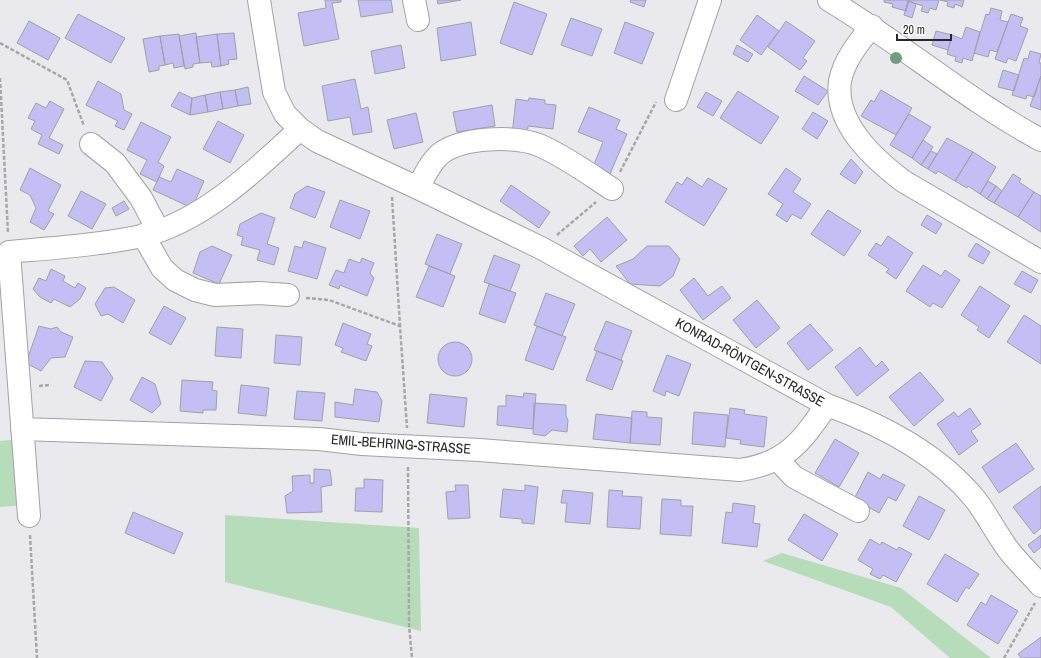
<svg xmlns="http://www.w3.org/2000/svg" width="1041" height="658" font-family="'Archivo Narrow',sans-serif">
  <rect width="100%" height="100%" fill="#eaeaee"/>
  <path fill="#b7dcb9" d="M19,439L25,505L0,507V441Z
    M225,515L419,528L421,631L225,582Z
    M782,553L901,588L991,658H950L891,607L763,561Z"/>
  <path fill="#c4bef5" stroke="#a0a0a4" d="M325,0H341V2L332,3L339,39L304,46L298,13L326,8Z
    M358,0H391L393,12L361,17Z
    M437,0H461L438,4Z
    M631,0H646L644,7L630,2Z
    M884,0H909L906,11L892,7L893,4L884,2Z
    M909,0H939L936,10L930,8L928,13L921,11L923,6L908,1Z
    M940,0H964L962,7L955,4L954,8L947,6L948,2Z
    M908,1L916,4L912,18L904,15Z
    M514,2L547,14L532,55L500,43Z
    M991,8L1002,11L1000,20L1008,22L997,52L990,50L988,57L974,53L986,14L989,15Z
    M78,14L125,38L111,63L65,38Z
    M1011,14L1023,18L1020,26L1028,29L1016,61L1008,58L1006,63L995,59Z
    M757,15L779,31L761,55L740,40Z
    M571,18L602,29L592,56L561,45Z
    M29,21L60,38L48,60L17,43Z
    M786,21L815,41L803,58L807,61L800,70L768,47Z
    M471,22L476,55L441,61L437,28Z
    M625,22L654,33L642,64L614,53Z
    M966,27L980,32L972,61L963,58L962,63L955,61L956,57L947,54L952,35L962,39Z
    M936,31L952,35L948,50L932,45Z
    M196,33L200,63L193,64V67L185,69L179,36Z
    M234,33L237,59L228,60L229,64L221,66L217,34Z
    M179,34L184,66L174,68L173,63L165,65L160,36Z
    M217,34L221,66L212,67L211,62L200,63L196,37Z
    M160,36L165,65L159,66V70L149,72L143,39Z
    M401,45L405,68L375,74L371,51Z
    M737,45L753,54L748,62L733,54Z
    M1030,51L1041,54L1039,63H1041V76L1034,97L1027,95L1026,99L1012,95L1024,58L1028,59Z
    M1003,70L1019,75L1014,91L998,87Z
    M804,76L828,91L818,105L795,91Z
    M1041,76V110L1030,106Z
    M355,79L361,109L368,107L372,132L353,135L350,117L328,121L322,86Z
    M98,81L121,94L124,110L132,114L124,130L115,126L118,121L86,105Z
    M248,87L251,104L238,106L235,90Z
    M235,90L238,106L223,109L220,92Z
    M881,90L912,108L896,135L861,116L871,100L874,102Z
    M738,91L779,117L761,144L720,118Z
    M179,92L192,98L190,115L171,106Z
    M220,92L223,109L208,112L205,95Z
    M706,92L722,101L713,116L697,107Z
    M205,95L208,112L190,115L192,98Z
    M529,98L545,100V104L556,105L553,129L528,126L527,137L512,135L516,99L528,101Z
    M50,101L64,109L49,138L63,145L59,154L38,144L42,135L31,129L35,121L28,118L36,103L46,108Z
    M492,105L495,126L457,132L453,112Z
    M589,107L620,120L616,129L627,134L610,174L593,167L603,142L578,132Z
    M813,112L828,121L817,139L802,129Z
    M416,113L423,142L394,149L387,120Z
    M909,114L931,127L912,158L890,145Z
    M218,121L244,135L230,163L203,149Z
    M141,122L171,137L158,162L164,166L157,182L140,174L147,160L127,150Z
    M947,138L973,152L955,181L938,171L936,174L928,169Z
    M923,140L933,147L921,165L912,158Z
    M931,151L937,154L928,169L921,165Z
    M973,152L996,167L980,194L968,186L967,188L955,181Z
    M851,159L863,172L855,184L840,174Z
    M30,168L61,185L48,211L54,214L44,230L30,222L36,208L30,195L20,190Z
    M786,168L801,179L793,192L811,204L801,219L792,214L787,222L776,215L783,204L768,194Z
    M177,169L204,181L192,208L153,190L159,177L171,182Z
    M1013,174L1021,179L1019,182L1034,192L1018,217L994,203Z
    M687,177L702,187L708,178L727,189L704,226L665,202L677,182L682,185Z
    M988,181L996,186L987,199L980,194Z
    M511,185L550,212L539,228L500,201Z
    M307,186L325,192L315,218L290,208L295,194Z
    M996,186L1002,191L994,203L987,199Z
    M81,191L106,204L92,229L68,216Z
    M1034,192L1041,196V232L1018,217Z
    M340,200L370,211L360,239L330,227Z
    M124,201L129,209L116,216L112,208Z
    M828,210L861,231L844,256L811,234Z
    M261,213L275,218L267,244L279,248L274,265L257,260L260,250L241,245L243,237L237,235L240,224Z
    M927,215L942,224L936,234L921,225Z
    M607,217L627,240L601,262L590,249L583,256L574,246Z
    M437,234L462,244L450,274L425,264Z
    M888,236L913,253L896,279L886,272L889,269L868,255L876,243L881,246Z
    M304,241L326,248L317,279L288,271L295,246L302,248Z
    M976,243L990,252L983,264L968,256Z
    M212,246L232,255L219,284L193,273L200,252Z
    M647,246H669L680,259L673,276L660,286L630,284L616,266L633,259Z
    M494,255L520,265L510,291L484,282Z
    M362,258L374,263L370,273L374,278L367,296L340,285L339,289L329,285L336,270L344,273L349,259L360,263Z
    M923,265L941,276L945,270L960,280L942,308L933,303L930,307L906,291Z
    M429,266L455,276L443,307L416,297Z
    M51,269L65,276L63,281L75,288L78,283L86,288L80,299L70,307L54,299L51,303L40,297L33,289L39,278L46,281Z
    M1022,271L1038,280L1031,293L1014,284Z
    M694,278L708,296L722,286L731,298L703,320L680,290Z
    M489,284L516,293L505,323L479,314Z
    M980,286L1010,306L989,338L977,330L979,327L961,315Z
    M114,287L135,300L123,323L108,314L101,316L95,304L105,288Z
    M546,293L575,304L562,336L534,325Z
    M757,300L780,328L756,348L733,320Z
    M164,306L186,318L171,345L149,333Z
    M1024,315L1041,326V364L1007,342Z
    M606,321L632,331L621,360L594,350Z
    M343,323L371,334L367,344L372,346L366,361L341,352L343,348L335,345Z
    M810,324L833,350L808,370L787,343Z
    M39,326L51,329L57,327L61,332L73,337L65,357L51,358L41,371L26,363Z
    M537,326L566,337L553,370L525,360Z
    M217,327L243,329L241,358L215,356Z
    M276,335L302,337L300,365L274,363Z
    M438 359a17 17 0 1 1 34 0a17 17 0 1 1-34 0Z
    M860,347L876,367L882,361L889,370L857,396L835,367Z
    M597,351L623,361L612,390L586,380Z
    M667,355L691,364L679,396L666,391L665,396L653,391Z
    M85,361L102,362L113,378L101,401L74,387Z
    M920,372L944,400L914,426L889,397Z
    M142,377L155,384L161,404L152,413L130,400Z
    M182,380L213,382L212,390L217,391L216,410H203V413L180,411Z
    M241,385L269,388L266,416L238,413Z
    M355,389L377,392L382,401L379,422L335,417V402L353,405Z
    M297,391L325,393L322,421L294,419Z
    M524,393L536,394L533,429L497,425L498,406H506V395L523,397Z
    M430,394L467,398L464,427L427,423Z
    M534,403L566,405V416L568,420L567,432L552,430L545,436L533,434Z
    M730,408L745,410L744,414L767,417L764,447L740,444L741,440L726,438Z
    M970,408L981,424L971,431L978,441L959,455L937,424L954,412L958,417Z
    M632,411L647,412V417L662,418L660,445L630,443Z
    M694,412L728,415L725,447L692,444Z
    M596,414L632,418L630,443L593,439Z
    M835,439L859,453L839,487L815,473Z
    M1016,443L1034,469L999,493L982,467Z
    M314,469L330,470L332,485L321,487L322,512L287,513L285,496L293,491L292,476L310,475V483H314Z
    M868,472L880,479L883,474L905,485L896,501L888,497L879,513L854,499Z
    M364,479L383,480L382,512L355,511L356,488H364Z
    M455,485H468L470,518L448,519L446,492L456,491Z
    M525,485L538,487L534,524L522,523V519L500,517L503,489L525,491Z
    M1041,486V528L1034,534L1013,507Z
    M563,490L593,493L590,524L565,522L567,503H561Z
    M609,490L623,491L622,496L642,497L640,529L607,527Z
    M919,496L945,510L929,540L903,526Z
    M662,499L681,500V506H693L691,536L660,534Z
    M733,503L755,506L753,523L760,524L757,547L722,543L726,512L732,513Z
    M133,512L183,533L174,554L125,533Z
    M804,514L838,534L822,561L788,540Z
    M1041,535V547L1034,553L1028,545Z
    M870,539L880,545L882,542L897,550L899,547L912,554L896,582L883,575L880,579L870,574L873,569L858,560Z
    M945,554L979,574L969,589L966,587L957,602L927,584Z
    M991,595L1018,611L998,644L967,625L981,602L986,605Z
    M1041,637V658H1021L1018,654Z"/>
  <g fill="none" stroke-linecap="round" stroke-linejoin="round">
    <defs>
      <path id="minor" d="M259,0L274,92L285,114L300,129L317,141L418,188L541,248L827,405C880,424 938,454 975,499C988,516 997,535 1010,552C1020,564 1031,575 1041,586
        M414,0L418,20
        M829,0C902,44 967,100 1041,140
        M872,26C859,42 844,60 840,81C834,123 873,158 903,181L1041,262
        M676,100L710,0
        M91,144L115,163L141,198L158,230
        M418,188C424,176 430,163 440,154C462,137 515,135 541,146C566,157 589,174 612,189
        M143,235L162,268L175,280L195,290L215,295L259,293L288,295
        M22,429L319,439L362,444L479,450L740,470C787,463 801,442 827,405
        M778,460L794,477L858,511
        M29,516L9,252C53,248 99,245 142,236C202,222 256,170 300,129"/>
    </defs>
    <use href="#minor" stroke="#a2a2a6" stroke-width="24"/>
    <path stroke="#a7a7a9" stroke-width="2.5" stroke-dasharray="4 2" stroke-linecap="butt" d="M0,43L67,80L84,126
      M0,78L8,233
      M620,172L656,102
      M392,197L400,326
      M557,235L596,202
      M306,298L329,300L400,326L407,428
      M39,386L49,385
      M408,467L409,625L412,658
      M30,535L37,658
      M1004,658L1035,603"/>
    <use href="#minor" stroke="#fff" stroke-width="22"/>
  </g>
  <circle fill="#6e9f7d" cx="896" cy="58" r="6"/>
  <g text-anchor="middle" stroke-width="4" stroke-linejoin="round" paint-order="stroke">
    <g font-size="14" fill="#29292a" stroke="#fff">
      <text transform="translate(750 362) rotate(29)" y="5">KONRAD-RÖNTGEN-STRASSE</text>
      <text transform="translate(401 444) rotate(4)" y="5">EMIL-BEHRING-STRASSE</text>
    </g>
  </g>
  <path d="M897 34v6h54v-6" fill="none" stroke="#29292a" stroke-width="2"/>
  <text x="903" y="34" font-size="12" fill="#29292a" stroke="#ffffff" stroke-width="3" paint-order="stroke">20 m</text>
</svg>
